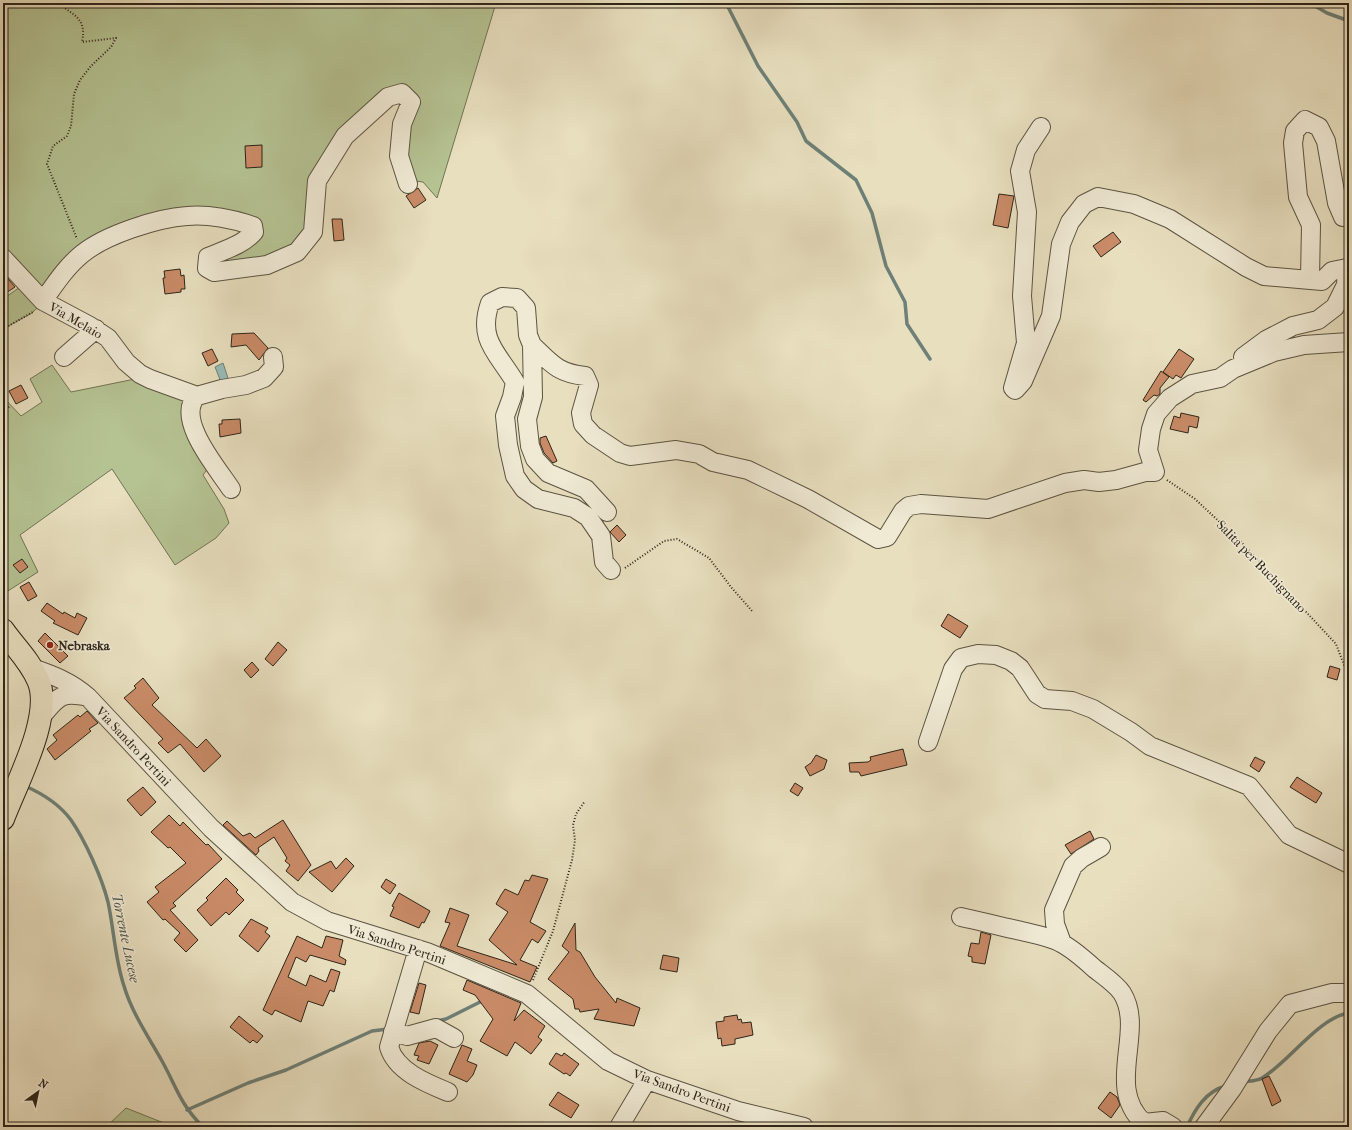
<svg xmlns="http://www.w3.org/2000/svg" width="1352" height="1130" font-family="'IM FELL French Canon',serif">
  <rect width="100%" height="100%" fill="#e8dfbf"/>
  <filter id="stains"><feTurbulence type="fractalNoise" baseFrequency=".005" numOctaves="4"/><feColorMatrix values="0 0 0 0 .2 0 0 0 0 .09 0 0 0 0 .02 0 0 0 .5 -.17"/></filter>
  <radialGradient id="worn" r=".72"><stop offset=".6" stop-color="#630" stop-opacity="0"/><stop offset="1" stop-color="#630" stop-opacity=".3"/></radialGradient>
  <path fill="#b5c292" stroke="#727455" d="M3,3H496L437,198L423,182L415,181L404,155L402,89L342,131L309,231L294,249L265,261L212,265L259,231L221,215L100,234L43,294L3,252Z
    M23,285L39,306L32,313L3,329V299Z
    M52,365L71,392L135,379L185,399L209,467L203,475L224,509L229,523L216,538L175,565L112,469L20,535L38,572L3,594V397L21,416L42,402L30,379Z
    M126,1108L174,1127H106Z"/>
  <path fill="#98bcb6" stroke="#6e8077" d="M223,363L228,378L221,382L215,367Z"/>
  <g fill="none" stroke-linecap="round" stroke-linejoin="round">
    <path stroke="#6e8077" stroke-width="3.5" d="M726,3L758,66L797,122L806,141L856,180L872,213L886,266L905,302L907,324L930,359
      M1310,3L1327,13L1349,21
      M3,777L11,781
      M25,786C41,793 60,805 71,820C85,840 102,878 108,902C114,930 115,959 124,986C132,1013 148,1036 162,1061C177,1088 180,1104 203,1127
      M437,1021L446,1019L484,1000
      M1244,1082C1250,1081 1257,1081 1262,1078C1288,1063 1319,1017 1349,1013
      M187,1110L248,1083L286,1070L372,1031L388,1029
      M1187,1127C1195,1109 1206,1091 1226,1086"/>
  </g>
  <path fill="#c98b67" stroke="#2e2518" d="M262,145V167L246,168L245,146Z
    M418,188L426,200L414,208L406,196Z
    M999,194L1014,196L1008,228L993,225Z
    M332,219H342L344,240L334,241Z
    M1113,232L1121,242L1101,257L1093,246Z
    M180,269L181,276L184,275L185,289H181V292L165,294L163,278H165L164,271Z
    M3,273L15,287L3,295Z
    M254,333L268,348L259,360L246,345L231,347L232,334Z
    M212,349L218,361L208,366L202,353Z
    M1179,349L1194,359L1181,378L1176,375L1173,379L1163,372Z
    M1161,371L1169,377L1160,388V394L1157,396L1154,395L1146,402L1143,400Z
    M21,385L28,398L16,404L9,391Z
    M1181,413L1199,417L1197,428L1189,426L1188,433L1170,429L1174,416L1180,418Z
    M240,419L241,433L220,437L219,424H222V420Z
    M546,436L557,461L553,463L544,453L540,443V438Z
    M617,525L626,535L619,542L610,532Z
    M22,559L28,567L20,573L13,565Z
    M29,582L37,596L28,601L20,587Z
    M47,603L63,614L64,612L75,618L77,613L87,618L78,635L53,623L55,621L41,611Z
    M948,614L968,626L960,638L941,626Z
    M45,633L68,656L60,663L38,641Z
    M278,642L287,650L273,666L265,659Z
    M252,662L259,670L251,678L244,670Z
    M1330,666L1340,669L1337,680L1327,677Z
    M143,678L159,698L152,705L197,748L206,739L221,756L204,772L180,744L168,753L158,743L163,739L124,698L136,688L134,686Z
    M87,711L98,723L89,729L91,731L55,760L47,749L57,740L53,735L78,715L80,717Z
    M903,749L907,765L861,776L859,772H850L849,763L868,762L871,760L870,757Z
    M816,755L827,760L824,769L810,776L805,767L811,763Z
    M1255,757L1265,762L1259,772L1250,766Z
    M1297,777L1322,793L1316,803L1290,787Z
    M795,783L803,788L798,796L790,791Z
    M143,787L156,802L141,816L127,800Z
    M169,815L180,826L183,822L206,845L208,844L222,859L173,903L176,906L170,910L198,940L186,952L174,940L180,933L165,919L163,920L147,902L159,892L155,887L186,863L170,847L168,848L151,832Z
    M283,820L311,865L298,881L286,871L290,865L285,861L287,858L274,837L258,848L259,851L256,855L223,825L227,821L243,836L250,833L255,838Z
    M1090,831L1094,839L1071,854L1065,845Z
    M346,858L354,866L332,892L309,872L331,861L336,869Z
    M532,875L548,879L530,922L546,931L538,943L532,939L520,960L537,967L530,982L440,946L450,923L445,922L450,908L469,915L457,946L517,965L489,940L508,912L496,904L501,895L505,889L518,895L525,880L529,881Z
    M226,878L238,890L236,892L244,900L229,915L226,912L211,926L197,910L208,900L206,898Z
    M386,879L396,885L390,894L381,887Z
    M399,893L430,911L424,923L422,922L419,928L390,916L394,907L392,906Z
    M251,919L268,928L265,932L270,936L258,952L239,936Z
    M575,923L576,950L580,952L595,977L616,1003L617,998L640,1008L634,1026L594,1019L599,1009L580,1012L579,1009H575L573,999L548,979L569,952L562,946Z
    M981,932L991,935L985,964L972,962V957L968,956L971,943L979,944Z
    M297,936L322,948L326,936L343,940L339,956L346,960L345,965L310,955L306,962L296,957L288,977L306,986L310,975L326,982L331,969L340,972L334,992L330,990L323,1006L308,1001L301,1022L275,1010L272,1015L263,1010Z
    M663,955L679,958L677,972L660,969Z
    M467,980L521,1003L514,1021L524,1010L545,1026L538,1037L542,1040L531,1054L515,1042L507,1056L480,1041L493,1019L475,995L463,990Z
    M419,983L426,985L419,1014L410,1012Z
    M737,1015L738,1020L741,1019L742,1023L751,1022L753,1035L735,1039V1044L722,1046L721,1038L718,1039L716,1022L724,1021V1017Z
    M239,1016L263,1036L257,1043L253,1040L250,1043L230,1027Z
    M430,1041L438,1045L429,1064L417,1060L419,1056L414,1055L419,1043Z
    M462,1045L472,1049L467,1061L477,1065L473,1075L467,1082L449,1074Z
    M556,1053L562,1056L564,1053L579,1064L570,1076L566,1073L564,1074L549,1064Z
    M1269,1076L1281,1101L1272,1106L1262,1079Z
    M558,1092L579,1105L571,1118L549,1105Z
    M1110,1092L1117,1097L1120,1105L1111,1118L1098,1108Z"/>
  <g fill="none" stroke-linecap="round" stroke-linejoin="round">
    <defs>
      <path id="minor" d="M1041,127L1026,150L1020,171L1027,212L1022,296L1026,343L1013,388L1015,390L1023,381L1051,316L1061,244L1070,222L1084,204L1098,197L1134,204L1170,219L1246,267L1264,276L1322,281L1332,271L1347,268L1346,285L1335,307L1318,320L1293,326L1266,340L1243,357
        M3,258L43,301L90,326L108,338L126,362L140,374L150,379L197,396L222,389L246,385L264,378L274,367L273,357
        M1310,278L1311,225L1298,197L1293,143L1295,131L1305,120L1319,127L1326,141L1337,203L1343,217H1349
        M43,301C55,284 66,267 82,254C105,235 157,218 187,216C208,214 234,219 253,226L254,232C243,245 224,250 208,257L207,268L214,272L267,265L297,252L313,232L317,181L345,136L388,97L402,93L411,102L402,124L399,156L408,184
        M532,345C551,363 557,373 585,376L589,385L581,413L583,424L593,435L620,453L630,456L676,450L699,454L713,462L748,470L808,499L878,539L887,537L903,511L909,506L921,504L988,509L1065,483L1084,480L1099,482L1116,480L1145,472H1155L1148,450L1151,429L1156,414L1170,398L1192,384L1220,378L1233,369L1274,352L1304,345L1349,342
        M64,357L96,329
        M197,396C174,418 218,469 231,489
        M607,512L586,489L548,473L535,459L530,446L527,419L533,397L532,345L528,335L526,308L517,298L502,297L490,303C477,340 498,353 515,382L512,397L505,416L508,445L515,476L524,489L538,499L574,508L588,517L601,536L604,562L611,570
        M32,668C53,675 71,682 88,697L211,828L292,902L327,921L427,952L527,994L608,1061L647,1080L738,1111L804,1127
        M41,717C58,697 60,691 88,697
        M928,742L953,669L961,658L978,654L996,655L1011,661L1020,668L1037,694L1045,699L1072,701L1093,709L1131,732L1150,746L1249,786L1289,835L1349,864
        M961,917C980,921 998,926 1017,930C1032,934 1048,936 1061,943C1073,949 1085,960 1095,969C1104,976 1116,984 1122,993C1146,1031 1104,1087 1144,1123L1163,1121L1173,1127
        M1062,943L1055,924L1054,910L1073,866L1082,858L1101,847
        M418,949L389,1047C396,1071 426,1083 448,1092
        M393,1032L407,1036L436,1028L454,1038
        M619,1127L647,1080
        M1204,1127L1232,1089L1268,1031L1290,1004L1332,993H1349"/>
      <path id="major" d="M3,630C15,647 30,661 38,680C54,715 16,784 3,819"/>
    </defs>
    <use href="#minor" stroke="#5c5442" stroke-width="20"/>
    <use href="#major" stroke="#2e2518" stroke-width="24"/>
    <path stroke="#2e2518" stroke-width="2" stroke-dasharray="1 2" stroke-linecap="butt" d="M58,3C74,16 87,18 82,42L116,38L111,47L91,66L80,80L74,94L71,126L67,136L53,146L47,164L77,239
      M3,329L33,312
      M3,410L11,406
      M1167,480L1195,499L1240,541L1336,644L1349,678
      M625,568L664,541L677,539L709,558L731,587L752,611
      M533,980L553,931L572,860L575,840L573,825L576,814L585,801"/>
    <use href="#minor" stroke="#f0ead5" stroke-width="18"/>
    <use href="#major" stroke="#e8dfbf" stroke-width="22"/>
  </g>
  <circle fill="#8f2418" stroke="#f0ead5" stroke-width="1.5" cx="50" cy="645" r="4"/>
  <g text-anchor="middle" stroke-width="3" stroke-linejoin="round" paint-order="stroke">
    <g font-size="13" fill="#2e2518" stroke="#f0ead5">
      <text transform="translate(76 320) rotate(30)" y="5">Via Melaio</text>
      <text transform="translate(1262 566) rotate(46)" y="5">Salita per Buchignano</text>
      <text transform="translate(134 746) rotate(47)" y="5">Via Sandro Pertini</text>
      <text transform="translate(397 944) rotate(18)" y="5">Via Sandro Pertini</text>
      <text transform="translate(682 1090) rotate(20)" y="5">Via Sandro Pertini</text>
    </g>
    <g font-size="13" font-weight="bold" fill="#2e2518" stroke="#f0ead5" text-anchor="start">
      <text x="58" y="650">Nebraska</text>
    </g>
    <g font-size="14" font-style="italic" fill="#4e5247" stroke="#f0ead5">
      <text transform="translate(126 938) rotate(78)" y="5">Torrente Lucese</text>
    </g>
  </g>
  <rect width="1352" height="1130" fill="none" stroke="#e8dfbf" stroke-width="16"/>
  <rect x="4" y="4" width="1344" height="1122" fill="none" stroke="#2e2518" stroke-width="2"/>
  <rect x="8" y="8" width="1336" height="1114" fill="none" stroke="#2e2518"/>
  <g transform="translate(38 1092) rotate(33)" stroke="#f0ead5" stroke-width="3" paint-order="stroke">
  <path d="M0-3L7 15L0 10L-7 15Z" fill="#2e2518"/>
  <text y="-6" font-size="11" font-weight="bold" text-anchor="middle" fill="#2e2518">N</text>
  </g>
  <rect width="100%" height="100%" filter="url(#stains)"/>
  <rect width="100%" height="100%" fill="url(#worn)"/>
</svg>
